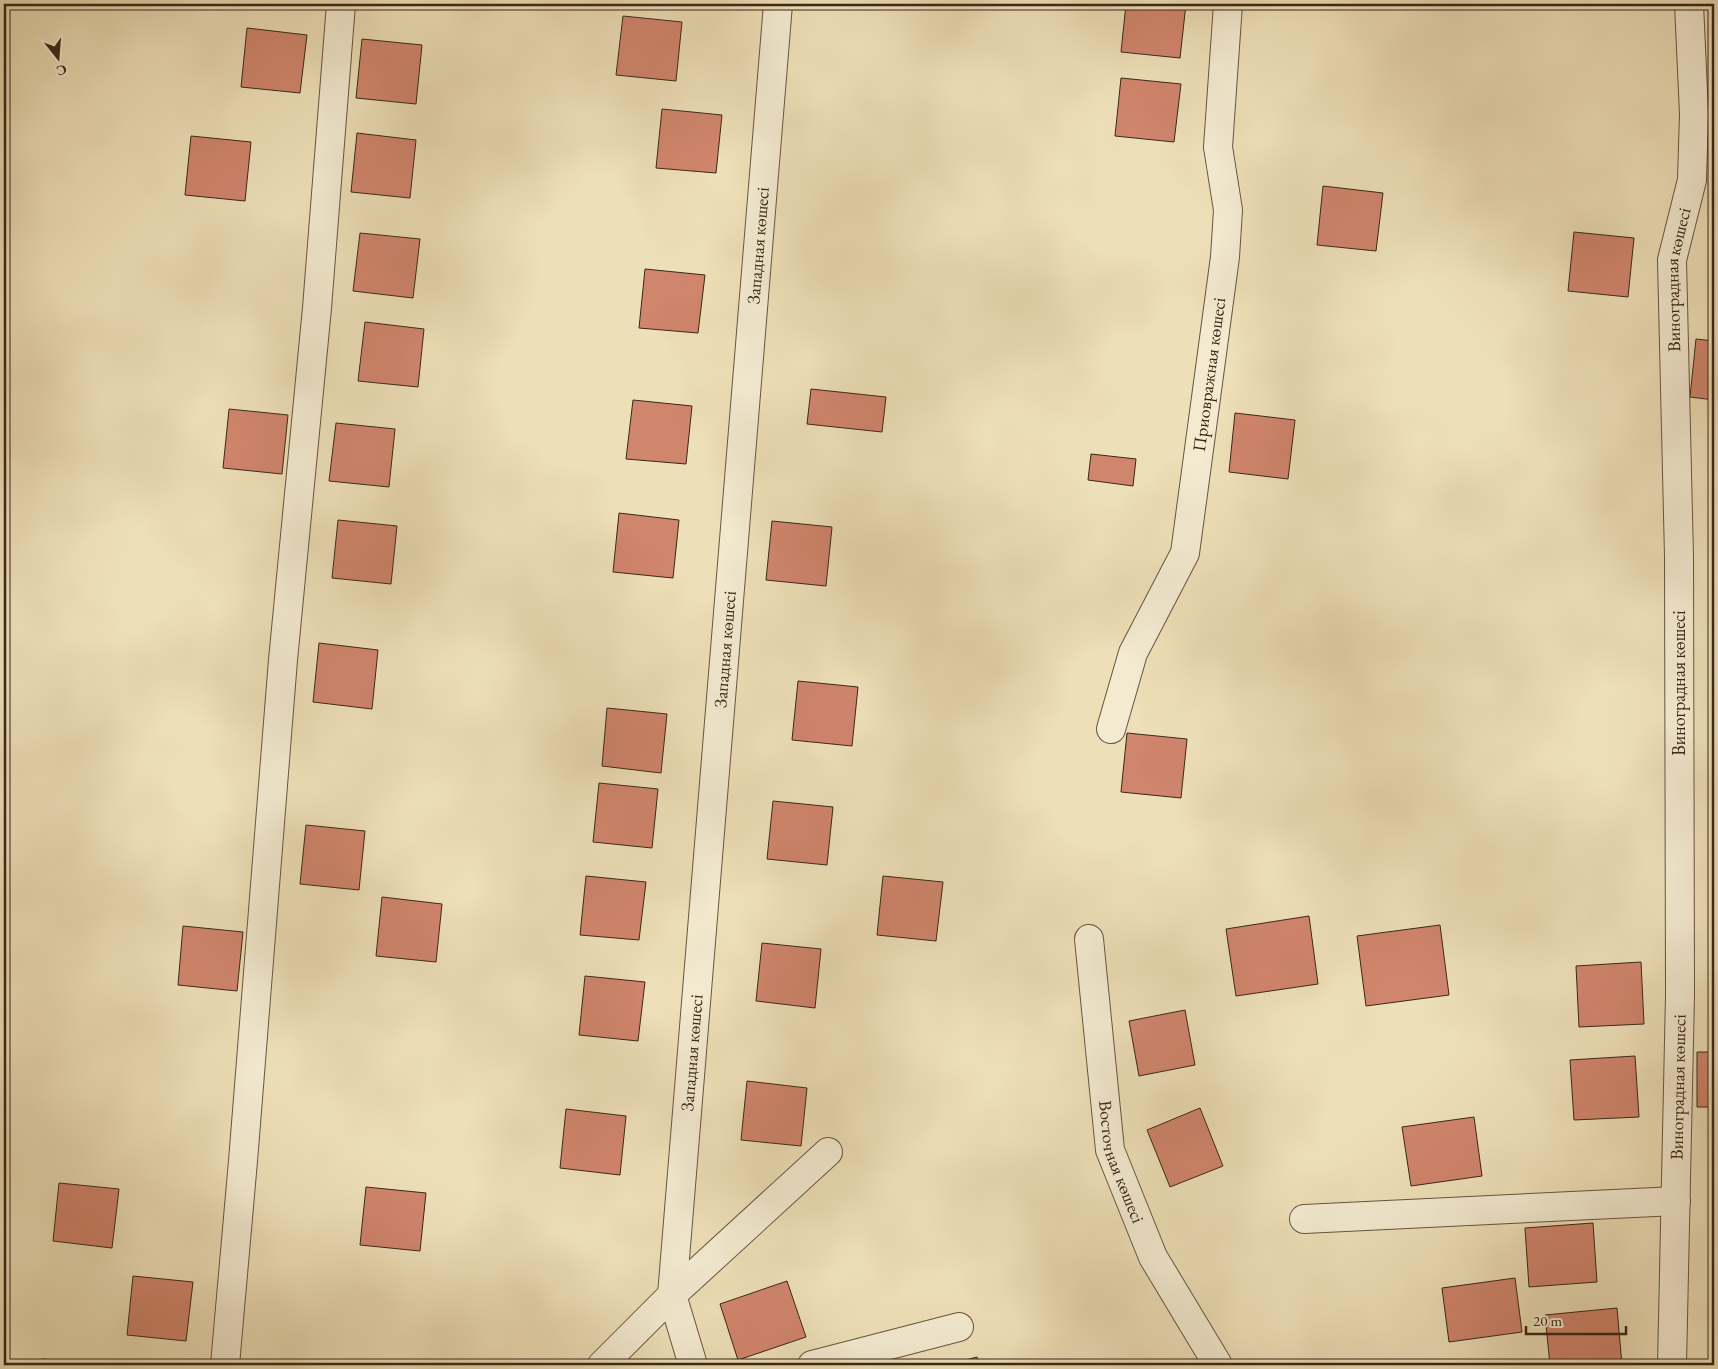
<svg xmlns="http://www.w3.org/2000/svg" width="1718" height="1369" font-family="'EB Garamond',serif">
  <rect width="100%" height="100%" fill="#eddfb7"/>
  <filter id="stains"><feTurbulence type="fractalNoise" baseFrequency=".004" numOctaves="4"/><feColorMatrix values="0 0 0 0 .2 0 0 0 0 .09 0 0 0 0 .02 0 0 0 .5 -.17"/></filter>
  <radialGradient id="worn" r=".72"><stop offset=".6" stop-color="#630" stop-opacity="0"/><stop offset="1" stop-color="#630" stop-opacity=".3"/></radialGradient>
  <path fill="#d0856d" stroke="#3b2717" d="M1126,4H1186L1180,58L1121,52Z
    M623,16L682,22L676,81L616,75Z
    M247,28L307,35L300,93L241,87Z
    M362,39L422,45L416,104L356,98Z
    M1121,78L1181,84L1174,142L1115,136Z
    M662,109L722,115L716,173L656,168Z
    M357,133L416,140L410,198L351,192Z
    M191,136L251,142L245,201L185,195Z
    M1323,186L1383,193L1376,251L1317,245Z
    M1574,232L1634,238L1628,297L1568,291Z
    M360,233L420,239L413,298L353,291Z
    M645,269L705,275L698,333L639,328Z
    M365,322L424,329L418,387L358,381Z
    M1696,339L1714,341V400L1690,397Z
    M811,389L886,397L882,432L807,424Z
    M633,400L692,406L686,464L626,459Z
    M229,409L288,415L282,474L223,468Z
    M1235,413L1295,420L1288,479L1229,472Z
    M336,423L395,429L389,487L329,481Z
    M1091,454L1136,459L1133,486L1088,480Z
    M619,513L679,520L673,578L613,572Z
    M338,520L397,526L391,584L332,578Z
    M772,521L832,527L826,586L766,580Z
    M319,643L378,650L372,709L313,702Z
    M798,681L858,687L852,746L792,740Z
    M607,708L667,714L661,773L602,766Z
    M1127,733L1187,739L1181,798L1121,792Z
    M599,783L658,789L652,848L593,842Z
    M773,801L833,807L827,865L767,859Z
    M306,825L365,831L359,890L300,884Z
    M586,876L646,882L639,940L580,935Z
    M883,876L943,882L936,941L877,935Z
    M382,897L442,904L436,962L376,956Z
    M1309,916L1318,984L1236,996L1226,929Z
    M1440,925L1449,995L1366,1006L1357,936Z
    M183,926L243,932L237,991L178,985Z
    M762,943L821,949L815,1008L756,1001Z
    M1641,962L1644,1024L1579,1027L1576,966Z
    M585,976L645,982L638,1041L579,1035Z
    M1185,1010L1195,1065L1139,1076L1129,1021Z
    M1697,1052H1714V1107H1697Z
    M1635,1056L1639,1117L1574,1120L1570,1060Z
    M747,1081L807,1088L801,1146L741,1140Z
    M1200,1108L1223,1166L1170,1187L1147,1130Z
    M566,1109L626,1116L620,1175L560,1168Z
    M1474,1117L1482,1176L1411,1186L1402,1127Z
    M59,1183L119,1189L112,1248L53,1241Z
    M366,1187L426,1193L420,1251L360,1245Z
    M1593,1223L1597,1282L1529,1287L1525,1228Z
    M133,1276L193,1282L186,1341L127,1335Z
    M1515,1278L1522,1332L1449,1342L1442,1288Z
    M787,1281L806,1337L738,1360L720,1304Z
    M1617,1308L1622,1365H1550L1545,1315Z
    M977,1357L979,1365H947Z
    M42,1359L101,1365H41Z"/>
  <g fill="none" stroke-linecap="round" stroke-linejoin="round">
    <defs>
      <g id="minor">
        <path id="s1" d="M1111,729L1133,653L1185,553L1225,257L1228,210L1218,147L1228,4"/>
        <path id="s2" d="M1089,939L1110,1150L1153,1257L1218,1365"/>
        <path d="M1304,1219L1676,1201"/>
        <path d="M225,1365L243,1161L283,660L317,308L341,4"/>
        <path d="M602,1365L672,1295L828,1152"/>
        <path id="s3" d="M693,1365L672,1295L778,4"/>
        <path d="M812,1365L959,1327"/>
        <path id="s4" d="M1672,1365L1680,995L1679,557L1672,260L1692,180L1694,114L1689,4"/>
      </g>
    </defs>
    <use href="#minor" stroke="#68553f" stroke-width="30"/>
    <use href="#minor" stroke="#f3ead0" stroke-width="28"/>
  </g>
  <g text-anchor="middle" stroke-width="4" stroke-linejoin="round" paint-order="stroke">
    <g font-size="18" fill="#3b2717" stroke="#f3ead0">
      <text dy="6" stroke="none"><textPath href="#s3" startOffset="1126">Западная көшесі</textPath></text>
      <text dy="6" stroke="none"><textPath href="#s4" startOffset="1086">Виноградная көшесі</textPath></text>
      <text dy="6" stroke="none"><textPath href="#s1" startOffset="372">Приовражная көшесі</textPath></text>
      <text dy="6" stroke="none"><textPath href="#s3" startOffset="721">Западная көшесі</textPath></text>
      <text transform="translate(1679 683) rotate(-90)" y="6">Виноградная көшесі</text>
      <text dy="6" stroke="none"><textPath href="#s3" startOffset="316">Западная көшесі</textPath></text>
      <text dy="6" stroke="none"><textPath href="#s4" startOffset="278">Виноградная көшесі</textPath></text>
      <text dy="6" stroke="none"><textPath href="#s2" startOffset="226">Восточная көшесі</textPath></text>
    </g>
  </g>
  <rect width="1718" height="1369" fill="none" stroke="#eddfb7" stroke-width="20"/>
  <rect x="5" y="5" width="1708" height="1359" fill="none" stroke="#3b2717" stroke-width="2.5"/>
  <rect x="10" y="10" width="1698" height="1349" fill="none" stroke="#3b2717"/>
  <g transform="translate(58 58) rotate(163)" stroke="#f3ead0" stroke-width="4" paint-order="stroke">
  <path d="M0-4L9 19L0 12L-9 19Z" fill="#3b2717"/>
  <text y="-8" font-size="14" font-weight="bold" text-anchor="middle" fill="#3b2717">С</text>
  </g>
  <path d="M1526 1326v8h100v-8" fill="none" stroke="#3b2717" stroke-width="2.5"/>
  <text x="1533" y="1326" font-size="15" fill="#3b2717" stroke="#f3ead0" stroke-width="4" paint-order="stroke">20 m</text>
  <rect width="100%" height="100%" filter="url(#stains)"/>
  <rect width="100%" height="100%" fill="url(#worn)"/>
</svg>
